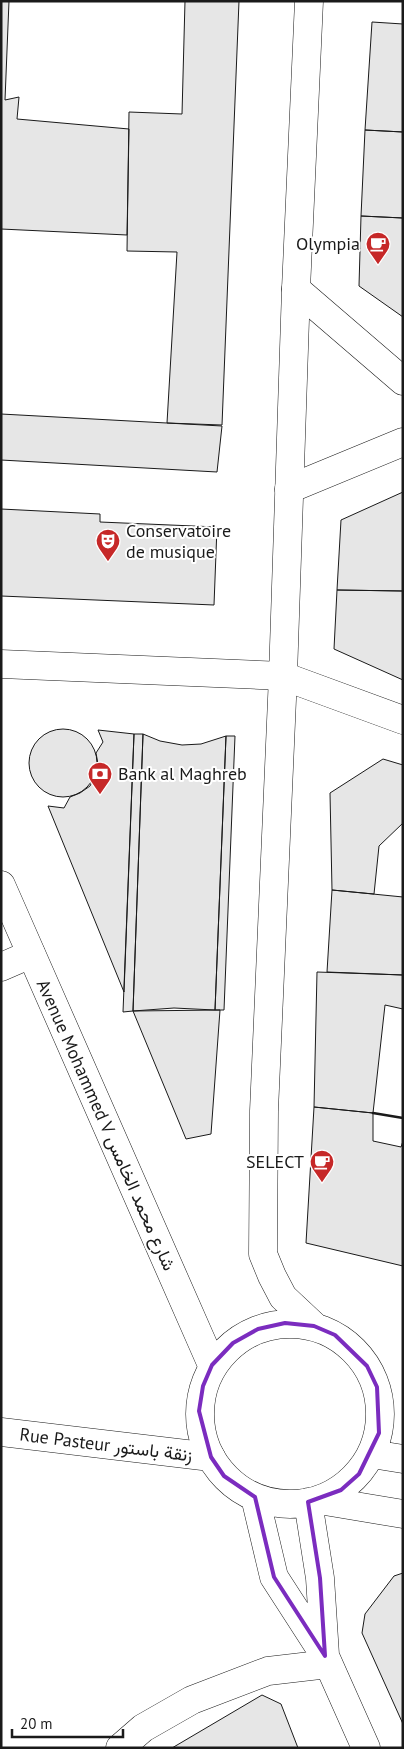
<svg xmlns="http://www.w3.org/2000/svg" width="404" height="1749" font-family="'PT Sans',Vazirmatn,sans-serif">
  <rect width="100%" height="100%" fill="#fff"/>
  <path fill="#e6e6e6" stroke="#1a1a1a" d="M1,1H9L5,100L19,97L17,119L129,129L127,235L1,229Z
    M185,1H239L222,425L167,423L177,252L127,251L129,112L182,114Z
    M372,22L403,24V132L365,130Z
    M365,130L403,132V218L361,216Z
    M361,216L403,218V317L359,286Z
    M1,414L222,426L217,472L1,460Z
    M403,492V591L337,590L341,520Z
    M1,509L100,514V522L217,527L214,605L1,596Z
    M337,590L403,591V680L334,649Z
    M29 763a34 34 0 1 1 68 0a34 34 0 1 1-68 0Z
    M98,730L134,734L124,992L48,806L64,808L70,797L80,793L90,786L95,776L98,764L96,753L103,742Z
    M134,734H143L133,1011L123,1012Z
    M143,734L160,741L182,745L201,744L226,736L215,1010L174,1008L133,1011Z
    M226,736H235L224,1010H215Z
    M383,759L403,765V823L379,846L374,894L332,890L330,793Z
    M332,890L403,897V975L327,972Z
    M317,972L403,975V1009L385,1005L373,1113L314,1107Z
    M220,1010L211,1134L186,1139L133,1011Z
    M314,1107L373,1113V1141L401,1147L403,1141V1266L306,1243Z
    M403,1573V1724L362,1633L365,1614L394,1576Z
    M262,1695L281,1704L298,1748H172Z"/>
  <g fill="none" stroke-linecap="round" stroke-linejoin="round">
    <defs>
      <path id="street" d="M296,289L403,381
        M289,489L403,442
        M1,664L283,676L403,720
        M1,967L31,954
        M1,1432L211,1457
        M120,1748L143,1728L192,1700L268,1671L328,1664"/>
      <path id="secondary" d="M309,1L296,289L283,676L264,1111L263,1254L272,1276L283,1297L314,1326
        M1,885L212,1365
        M200 1414a90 90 0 1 1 180 0a90 90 0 1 1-180 0Z
        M372,1454L403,1459
        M255,1497L274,1577L325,1656L366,1748
        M319,1500L403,1514
        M308,1502L320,1578L325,1655"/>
    </defs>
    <use href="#street" stroke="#1a1a1a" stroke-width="29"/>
    <use href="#secondary" stroke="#1a1a1a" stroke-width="29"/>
    <use href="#street" stroke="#fff" stroke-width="28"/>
    <use href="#secondary" stroke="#fff" stroke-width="28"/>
    <path stroke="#1a1a1a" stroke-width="2.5" d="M373,1113L403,1118"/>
  </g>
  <path fill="none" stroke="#7b2cbf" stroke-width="4" stroke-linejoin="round" d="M285,1323L314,1326L335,1335L367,1366L377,1387L379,1433L359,1474L341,1490L308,1502L320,1578L325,1656L274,1577L255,1497L224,1476L211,1457L199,1411L203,1386L212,1365L233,1343L258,1329Z"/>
  <defs>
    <symbol id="cafe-pin" viewBox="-11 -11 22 30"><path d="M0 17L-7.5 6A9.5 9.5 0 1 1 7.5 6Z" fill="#c62828" stroke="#fff"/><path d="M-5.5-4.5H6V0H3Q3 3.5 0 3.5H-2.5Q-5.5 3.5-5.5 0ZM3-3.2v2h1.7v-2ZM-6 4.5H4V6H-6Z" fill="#fff"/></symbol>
    <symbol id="theatre-pin" viewBox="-11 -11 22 30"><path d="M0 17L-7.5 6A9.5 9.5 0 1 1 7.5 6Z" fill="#c62828" stroke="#fff"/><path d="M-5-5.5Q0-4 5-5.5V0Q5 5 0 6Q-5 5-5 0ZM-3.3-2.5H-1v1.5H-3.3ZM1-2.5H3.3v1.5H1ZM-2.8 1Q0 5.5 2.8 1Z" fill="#fff"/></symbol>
    <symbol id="bank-pin" viewBox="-11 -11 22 30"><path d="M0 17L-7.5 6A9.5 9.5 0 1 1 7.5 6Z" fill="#c62828" stroke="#fff"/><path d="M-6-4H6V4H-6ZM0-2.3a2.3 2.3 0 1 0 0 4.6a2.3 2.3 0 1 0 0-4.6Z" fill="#fff"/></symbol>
  </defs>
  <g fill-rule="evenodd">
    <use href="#cafe-pin" x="364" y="230" width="28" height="38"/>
    <use href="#theatre-pin" x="94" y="527" width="28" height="38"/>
    <use href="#bank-pin" x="86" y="760" width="28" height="38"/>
    <use href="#cafe-pin" x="308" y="1148" width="28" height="38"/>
  </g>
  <g text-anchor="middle" stroke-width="4" stroke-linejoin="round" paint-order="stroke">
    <g font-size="18" fill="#1a1a1a" stroke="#fff" text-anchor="end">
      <text x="360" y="250">Olympia</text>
      <text x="126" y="537" text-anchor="start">Conservatoire<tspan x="126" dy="21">de musique</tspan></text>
      <text x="118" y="780" text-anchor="start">Bank al Maghreb</text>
      <text x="304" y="1168">SELECT</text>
    </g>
    <g font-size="18" fill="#1a1a1a" stroke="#fff">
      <text transform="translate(106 1125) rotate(66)" y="6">Avenue Mohammed V شارع محمد الخامس</text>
      <text transform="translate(106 1445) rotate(7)" y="6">Rue Pasteur زنقة باستور</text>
    </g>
  </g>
  <rect width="404" height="1749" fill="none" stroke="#1a1a1a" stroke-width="5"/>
  <path d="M12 1729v8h111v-8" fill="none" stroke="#1a1a1a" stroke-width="2.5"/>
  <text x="20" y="1729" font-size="15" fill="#1a1a1a" stroke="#ffffff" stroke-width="4" paint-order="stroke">20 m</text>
</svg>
